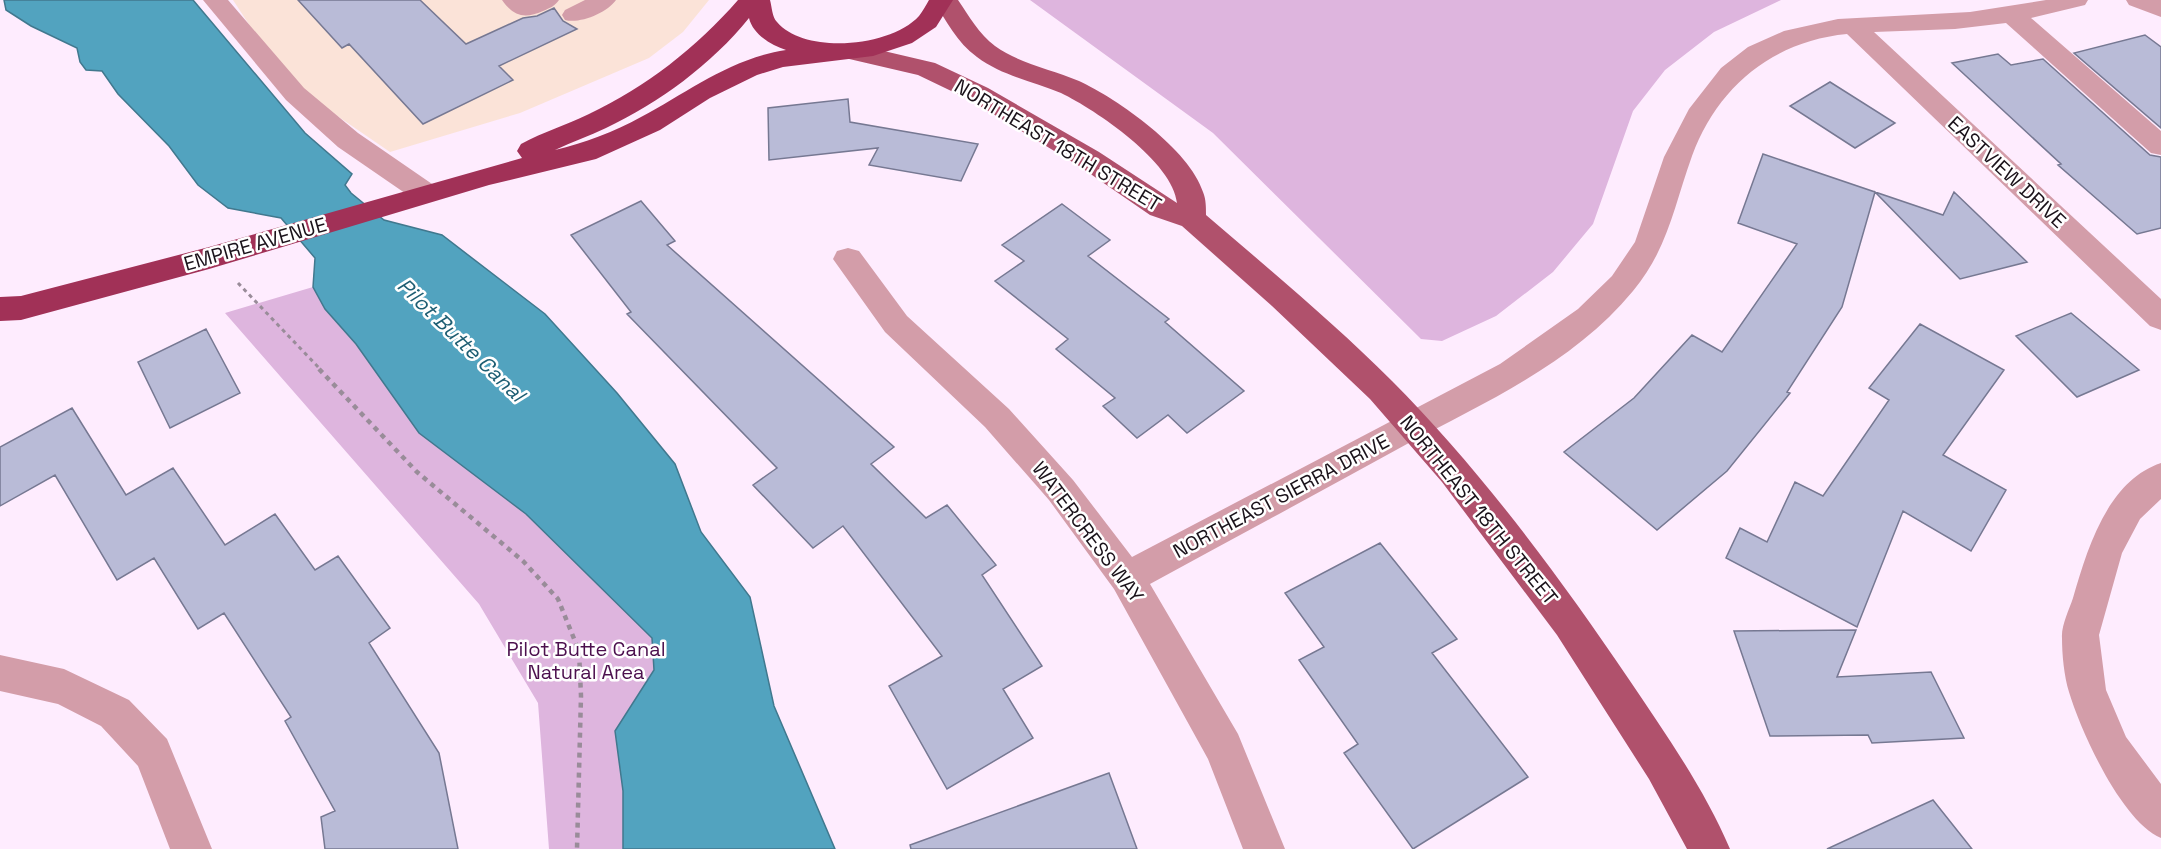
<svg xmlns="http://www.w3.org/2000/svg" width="2161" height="849" font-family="'Space Grotesk',sans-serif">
  <rect width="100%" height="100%" fill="#feecfe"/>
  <path fill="#fbe3d8" d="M233,0H709L683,32L649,58L520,113L390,152L314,100L261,43Z"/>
  <path fill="#deb5de" d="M1030,0H1781L1714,32L1665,70L1633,111L1593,224L1553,272L1496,316L1442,341L1421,339L1213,133Z
    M313,287L325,309L356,344L419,433L526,514L652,638L654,670L615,731L623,791V849H549L538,703L479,604L225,313Z"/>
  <path fill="#52a3bf" stroke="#41788e" stroke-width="1.5" d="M4,0H193L305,133L352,174L345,185L351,193L384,220L442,235L545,314L617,393L675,464L701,532L750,597L774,706L835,849H623V791L615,731L654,670L652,638L526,514L419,433L356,344L325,309L313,287L315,258L281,218L228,208L198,185L169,146L118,94L102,71L86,70L80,62L77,48L31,26L6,10Z"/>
  <path fill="#b9bbd7" stroke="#767892" stroke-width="1.5" d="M298,0H420L466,44L523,18L537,16L554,8L563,21L577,29L499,66L513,80L423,124L349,44L342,48Z
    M2145,35L2161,47V128L2074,53Z
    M1998,54L2011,65L2043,59L2150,155L2161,157V228L2137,234L2058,165L2061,164L1952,63Z
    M1830,82L1895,123L1855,148L1790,106Z
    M848,99L850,122L978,144L961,181L869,165L878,148L769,160L768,108Z
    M1763,154L1943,215L1954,192L2027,262L1960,279L1875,192L1842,307L1787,392L1790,393L1727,471L1657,530L1564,452L1634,398L1692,335L1722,352L1797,244L1738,223Z
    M641,201L675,241L667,245L894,447L871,464L926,518L947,505L996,565L982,575L1042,666L1003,689L1033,738L947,789L889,686L942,656L843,526L813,548L753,485L777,468L627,314L631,312L571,235Z
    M1062,204L1110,240L1088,256L1169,319L1165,322L1244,391L1187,433L1168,415L1137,438L1103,406L1115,398L1056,349L1068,339L995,281L1024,261L1002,245Z
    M2071,313L2139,370L2077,397L2016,336Z
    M1920,324L2004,370L1943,455L2006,490L1971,551L1903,511L1857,627L1726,558L1740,528L1767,542L1795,482L1823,496L1889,400L1869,388Z
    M206,329L240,393L170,428L138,362Z
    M72,408L126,495L173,468L225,545L275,514L315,570L338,556L390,628L369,643L439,753L458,849H325L321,817L335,811L285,721L291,717L224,613L198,629L154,558L117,580L55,475L0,506V447Z
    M1380,543L1457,639L1432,653L1528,777L1413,849L1344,753L1358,744L1299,660L1324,647L1285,593Z
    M1856,630L1837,677L1931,672L1964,738L1872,743L1868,735L1770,736L1734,631Z
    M1109,773L1137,849H911L910,845Z
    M1933,800L1972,849H1827Z"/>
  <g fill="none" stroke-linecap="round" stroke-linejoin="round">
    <path stroke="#998c99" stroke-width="3" stroke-dasharray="4 4" stroke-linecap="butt" d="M238,283L321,370"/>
    <path stroke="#998c99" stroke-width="4.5" stroke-dasharray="5 5" stroke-linecap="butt" d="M319,369L417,472L523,561L558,599L579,651L581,696L577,849"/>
    <path fill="#d39da9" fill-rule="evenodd" d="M203,0H228L304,88L358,133L435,186L439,193L435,200L425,203L415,200L338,147L286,100Z
      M502,0H559C555,6 550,8 543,11C525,19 514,17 502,0Z
      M585,0H616C607,13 580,24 565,20L562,15L565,10Z
      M2046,0H2088L2085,5L2031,18L2161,131V155L2151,153L2006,23L1955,29L1874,32L2161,299V330L2150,326L1847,34C1773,41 1717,87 1692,156C1674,206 1668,249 1633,291C1575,362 1486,402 1407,444C1322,491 1236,537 1150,584L1238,734L1285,849H1243L1208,759L1114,589L1049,500L985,427L885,332L833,259L837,251L848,248L859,251L907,316L1009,409L1073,480L1132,557L1500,364L1578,309L1612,276L1635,242L1664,157L1689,109L1721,68L1748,47L1784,31L1838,19L1970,12Z
      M2126,0H2161V17L2129,5Z
      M2161,463V499L2140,519L2122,553L2099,635L2106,690L2126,737L2161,784V838C2122,822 2081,732 2069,692C2064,676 2062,654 2062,638C2061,626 2069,610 2073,598C2087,550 2107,481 2161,463Z
      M0,655L64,669L129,700L167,739L212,849H170L138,766L101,726L58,704L0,691Z"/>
    <path fill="#b0516c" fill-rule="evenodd" d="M933,0H958C969,16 979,34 995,46C1020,64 1051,69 1079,81C1118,99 1190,150 1203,192C1206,199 1206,207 1206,215C1269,269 1333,322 1392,381C1479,468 1559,576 1628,678C1665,733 1704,788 1730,849H1687L1649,779L1557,635L1442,482L1370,399L1272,306L1182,226L1150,215L1079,166L970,100L918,75L845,58L841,52L845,46L854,44L935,63L988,88L1099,152L1177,203C1173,162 1096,110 1061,93C1033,81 1002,76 977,57C957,43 946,20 933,0Z"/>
    <path fill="#a13157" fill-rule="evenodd" d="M738,0H770C772,7 772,17 777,22C805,55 891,47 919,16C923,11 926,5 929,0H953L936,27L912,43L873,56L783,67L757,75L710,98L660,130L596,159L489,185L209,269L21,320L0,321V297L21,296L209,247L522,158L517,151L521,144C543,132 566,125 589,114C646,87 696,48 738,0ZM749,18C753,35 772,45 786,50C731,58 688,92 641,117C614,132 584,143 555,150C572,142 589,136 606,128C660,102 711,65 749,18Z"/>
  </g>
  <g text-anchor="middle" stroke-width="5" stroke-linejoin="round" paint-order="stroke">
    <g font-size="20" fill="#1a121a" stroke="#fff">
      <text transform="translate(1058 145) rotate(31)" y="7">NORTHEAST 18TH STREET</text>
      <text transform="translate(2007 172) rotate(43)" y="7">EASTVIEW DRIVE</text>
      <text transform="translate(255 244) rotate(-16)" y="7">EMPIRE AVENUE</text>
      <text transform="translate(1281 496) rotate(-28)" y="7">NORTHEAST SIERRA DRIVE</text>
      <text transform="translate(1479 510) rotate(51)" y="7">NORTHEAST 18TH STREET</text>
      <text transform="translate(1088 532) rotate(53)" y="7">WATERCRESS WAY</text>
    </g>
    <g font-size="20" fill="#4c104e" stroke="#fff">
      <text x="586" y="656">Pilot Butte Canal<tspan x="586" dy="23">Natural Area</tspan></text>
    </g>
    <g font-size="21" font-style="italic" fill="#1e5e73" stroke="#fff">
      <text transform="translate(461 340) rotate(44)" y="7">Pilot Butte Canal</text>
    </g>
  </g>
</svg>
